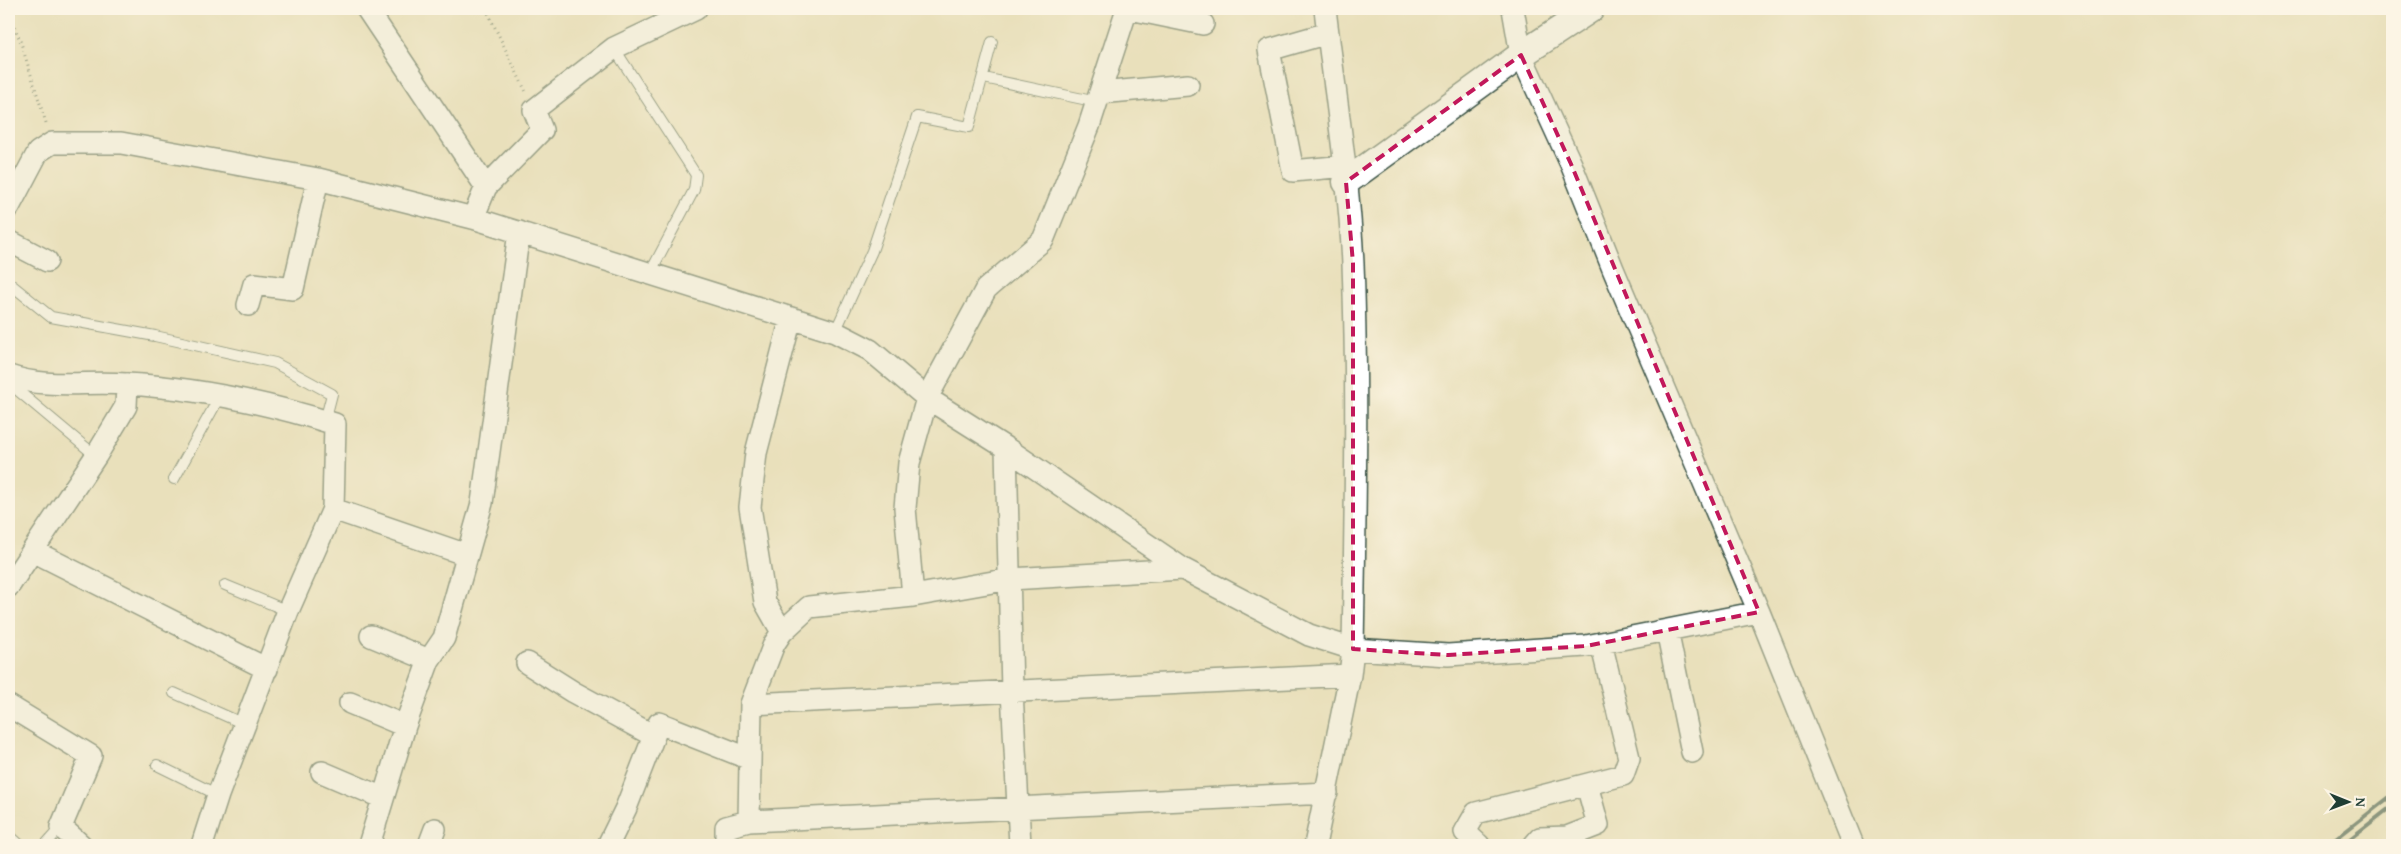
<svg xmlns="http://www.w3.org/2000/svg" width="2401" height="854" font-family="'Gentium Book Plus',serif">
  <rect width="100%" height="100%" fill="#fcf5e5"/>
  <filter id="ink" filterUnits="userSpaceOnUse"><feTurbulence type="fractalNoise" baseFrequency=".02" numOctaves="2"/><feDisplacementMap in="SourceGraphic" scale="10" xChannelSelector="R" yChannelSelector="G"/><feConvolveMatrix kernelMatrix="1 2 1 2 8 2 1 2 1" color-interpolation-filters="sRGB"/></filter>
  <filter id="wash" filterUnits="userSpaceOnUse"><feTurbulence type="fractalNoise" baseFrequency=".0096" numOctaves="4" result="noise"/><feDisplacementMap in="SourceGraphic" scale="20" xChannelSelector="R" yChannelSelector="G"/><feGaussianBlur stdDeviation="1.12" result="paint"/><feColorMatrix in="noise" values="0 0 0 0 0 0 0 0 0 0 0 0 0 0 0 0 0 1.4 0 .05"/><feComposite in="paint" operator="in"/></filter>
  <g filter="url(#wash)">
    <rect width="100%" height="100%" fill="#e9e0bb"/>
  </g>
  <g filter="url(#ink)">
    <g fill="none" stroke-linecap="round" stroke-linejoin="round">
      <defs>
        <path id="service" d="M614,48L696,175L694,190L650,273
          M984,78L1097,102
          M9,283L51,317L155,336L275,363L332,394L325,421
          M835,332L872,251L917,117L969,127L992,42
          M18,380L16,389L96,456
          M174,479L215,405L217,395
          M225,585L288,611
          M174,693L244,724
          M157,765L218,795
          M9,835L20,845
          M45,845L61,827"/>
        <path id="minor" d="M367,9L486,187L473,218
          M1130,9L1203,24
          M1513,9L1521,55L1571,164L1613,269L1759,612L1853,845
          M1328,33L1269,50L1293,171L1345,166
          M1100,93L1188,85
          M486,187L542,130L534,110L614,48L696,9
          M9,207L38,152L52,143H121L318,179L473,218L791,318L835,332L870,350L927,398L1006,448L1183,569L1309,635L1353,649L1448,655L1586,646L1759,612
          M9,241L47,261
          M248,305L254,284L293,289L318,179
          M9,376C46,389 87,381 126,384C197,388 267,403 335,424L333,509L288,611L218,795L202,845
          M1006,448L1012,691L1020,845
          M333,509L467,555
          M33,551L267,669
          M9,586L96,456L126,406L127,384
          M913,596L905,508L909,463L927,398L986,289L1043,240L1089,126L1127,9
          M1667,630L1692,752
          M782,632L765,602L750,507L756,453L791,318
          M371,636L429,660L444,638L482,503L519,232
          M527,663L573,692L654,736
          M350,703L405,726
          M751,704L1350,675
          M9,706L91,756L61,827L81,845
          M322,772L383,798
          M749,821L1327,793
          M369,845L405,726L429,660
          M429,845L435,829
          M608,845L626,808L659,723L750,759
          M726,845V827L749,821L751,704L774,644L782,632L809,607L913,596L1010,579L1183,569
          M1315,845L1350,675L1353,649C1355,521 1358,392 1353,264C1349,178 1335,93 1325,9
          M1479,845L1465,832L1476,813L1623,775L1629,758L1601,643
          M1534,845L1540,838L1567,837L1598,825L1587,785"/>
        <path id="tertiary" d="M1346,182L1521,55L1591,9"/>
      </defs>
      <use href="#service" stroke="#3d5548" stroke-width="12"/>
      <use href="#minor" stroke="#3d5548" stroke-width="24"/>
      <use href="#tertiary" stroke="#3d5548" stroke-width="29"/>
      <path stroke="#3d5548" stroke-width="3" stroke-dasharray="1 4" stroke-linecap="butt" d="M486,9L527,94
        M9,13L21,43L47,126"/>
      <use href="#service" stroke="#fff" stroke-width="10"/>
      <use href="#minor" stroke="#fff" stroke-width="21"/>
      <use href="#tertiary" stroke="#fff" stroke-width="26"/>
      <path stroke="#1f3d34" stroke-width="4" d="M2328,845L2392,795
        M2342,845L2392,806"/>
    </g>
  </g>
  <path d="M0 0H2401V854H0ZM1521,55L1571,164L1759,612L1586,646L1448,655L1353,649V263L1346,182Z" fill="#e9e0bb" fill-opacity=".55" fill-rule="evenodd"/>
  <path fill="none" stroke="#c2185b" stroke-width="4" stroke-dasharray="10 6" stroke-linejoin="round" d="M1521,55L1571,164L1759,612L1586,646L1448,655L1353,649V263L1346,182Z"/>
  <rect width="2401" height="854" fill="none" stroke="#fcf5e5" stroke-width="30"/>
  <g transform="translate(2348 802) rotate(91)" stroke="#fcf5e5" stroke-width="4" paint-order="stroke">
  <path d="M0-4L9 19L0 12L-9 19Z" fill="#1f3d34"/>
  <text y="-8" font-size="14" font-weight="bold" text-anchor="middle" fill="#1f3d34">N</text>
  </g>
</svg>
